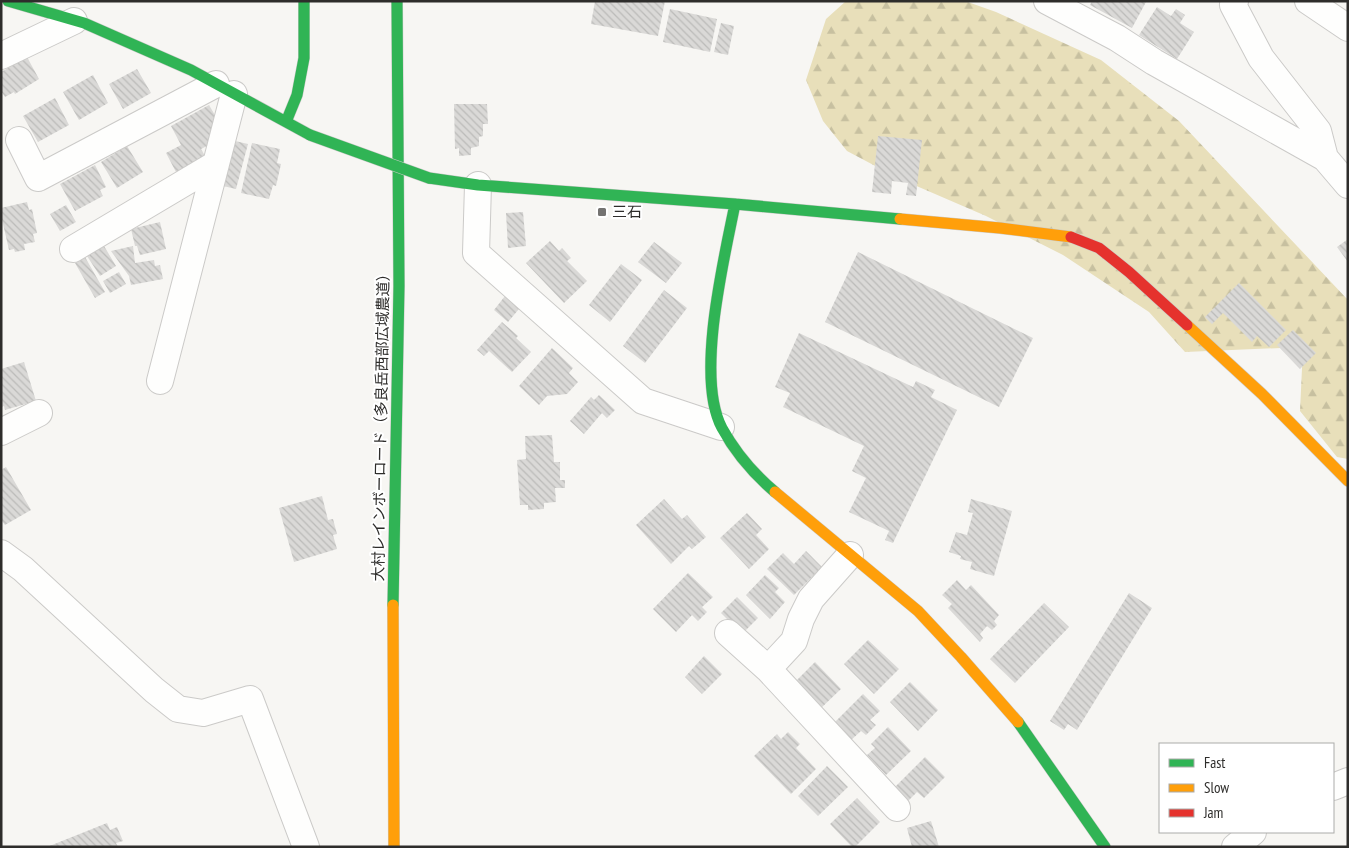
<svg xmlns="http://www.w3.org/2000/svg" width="1349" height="848" font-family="'PT Sans Narrow','Noto Sans JP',sans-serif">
  <defs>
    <pattern id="forest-firs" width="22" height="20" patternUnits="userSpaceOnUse" patternTransform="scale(1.25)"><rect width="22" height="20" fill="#e8dfba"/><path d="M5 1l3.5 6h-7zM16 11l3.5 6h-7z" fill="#c7c0a0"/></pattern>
    <pattern id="building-back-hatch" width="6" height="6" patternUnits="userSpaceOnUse" patternTransform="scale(1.25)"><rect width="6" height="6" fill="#dad9d7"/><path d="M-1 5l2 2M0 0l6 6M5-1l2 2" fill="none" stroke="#bbbbb9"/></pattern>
  </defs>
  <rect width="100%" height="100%" fill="#f7f6f3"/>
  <path fill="url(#forest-firs)" d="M846,1H965L996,12L1101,60L1179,121L1348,300V459L1337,457L1300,411L1303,347L1185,352L1149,312L1063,255L986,216L898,178L847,151L823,121L806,80L826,19Z"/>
  <path fill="url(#building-back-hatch)" d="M595,1H665L658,36L591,24Z
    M1092,1H1144L1146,2L1132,28L1090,5Z
    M1157,7L1171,16L1176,9L1185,15L1180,23L1194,32L1177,59L1139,35Z
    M670,9L717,19L710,52L663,42Z
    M721,23L734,26L728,55L714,52Z
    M27,57L39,79L15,94L14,92L5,97L1,91V72Z
    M137,69L151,93L123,109L109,84Z
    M93,75L108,103L79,120L63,92Z
    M55,98L69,125L38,142L23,116Z
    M454,104H487L488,124H483V136L479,137V146L471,148V155L459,156V148L455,149Z
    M209,105L219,122L213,143L201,149L205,156L176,172L166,153L181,145L171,126Z
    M878,136L922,140L916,196L906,195L908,183L892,181L891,194L872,192Z
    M235,141L248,144L236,189L223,186Z
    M252,143L280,149L277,163L281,164L276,186L273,185L269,199L241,193Z
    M127,146L143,172L117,188L101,162Z
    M95,165L106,187L100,190L103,196L75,211L60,184Z
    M27,202L29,210L32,209L37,233L33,234L35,242L24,244L25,250L15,252L14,249L9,250L1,215V208Z
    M66,205L76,222L60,231L50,214Z
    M523,212L526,246L508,248L506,213Z
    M160,222L166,249L140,255L137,246H135L131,229Z
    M1348,239V262L1337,247Z
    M550,241L559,251L562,248L571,258L567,261L587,281L564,303L526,263Z
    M654,242L682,263L666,283L638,262Z
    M104,246L116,266L100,276L87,256Z
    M133,246L135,263L154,260L155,266L160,265L163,279L131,285L129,276L111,251Z
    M858,252L1033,338L999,407L825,322Z
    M85,257L105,292L95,298L75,263Z
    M621,264L642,280L610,322L589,305Z
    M119,272L126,284L110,293L103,281Z
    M1239,283L1286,330L1269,347L1257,336L1252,342L1223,313L1212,324L1205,317Z
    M664,290L687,308L645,363L623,346Z
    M505,296L519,309L508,322L494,310Z
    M502,322L518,336L516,338L531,352L512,372L489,351L484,356L477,350Z
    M1293,330L1316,353L1300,369L1277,345Z
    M799,333L913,387L916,381L935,390L931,397L957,410L893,543L885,540L889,531L849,512L866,478L852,471L864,446L783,407L790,393L775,387Z
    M552,348L573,368L569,373L578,382L567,394L547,396L539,405L519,386Z
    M24,362L36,401L5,410L4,406L1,407V369Z
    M599,395L615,410L607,418L602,413L584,434L570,421L591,397L594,400Z
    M552,435L554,462H560V480H565V488H555L556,502L544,503V509L528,510V505H520L517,460L526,459L525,436Z
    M6,467L31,510L5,525L1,520V470Z
    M322,496L328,520L333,519L337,534L333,535L337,549L294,562L279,508Z
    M664,499L682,519L687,515L706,537L692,549L689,546L671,564L636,525Z
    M971,499L1012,511L994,576L970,569L972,562L960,559L961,556L949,552L956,532L967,535L973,513L968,512Z
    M747,513L762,529L756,535L769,549L749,569L720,538Z
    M806,551L822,567L794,595L767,569L783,553L794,564Z
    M688,573L713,597L702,607L707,612L698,621L692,615L676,632L653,609Z
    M765,575L779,588L775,592L785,602L770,619L746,595Z
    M957,580L966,590L971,585L999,615L994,621L997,625L992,630L987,626L980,634L983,638L980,642L948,608L952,604L942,595Z
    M1129,593L1152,608L1077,730L1068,724L1064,730L1050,721Z
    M737,597L758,618L742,634L721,613Z
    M1044,603L1069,627L1015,683L990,659Z
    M868,640L899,669L874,694L844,664Z
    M704,656L722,674L702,694L685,677Z
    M815,662L841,689L819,710L793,684Z
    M910,682L938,710L918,731L890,702Z
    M863,694L880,711L870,720L876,725L866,735L861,731L850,741L833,724Z
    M888,727L911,751L886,775L867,755L875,748L871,744Z
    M788,732L800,744L796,748L816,769L791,794L754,756L777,734L781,739Z
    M925,757L945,777L924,798L917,792L907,802L894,788Z
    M827,766L848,787L818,816L798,796Z
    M857,798L880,822L855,847H852L830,824Z
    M931,821L939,847H912L907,828Z
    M107,823L110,830L117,827L123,841L116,843L118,847H47Z"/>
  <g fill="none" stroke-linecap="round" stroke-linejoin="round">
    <defs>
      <path id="street" d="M1047,1L1117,38L1154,62L1325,158L1348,185
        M1235,1L1233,5L1261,58L1318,131L1325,158
        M1308,1L1348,28
        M1,56L74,21
        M19,140L38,178L216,84
        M478,185L476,253L643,401L721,427
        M73,249L216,164
        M160,381L234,94
        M1,432L39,413
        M1,553L23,569L154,690L178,709L203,713L250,699L306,847
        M728,633L768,669L794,641L801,619L811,599L850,555
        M768,669L897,808
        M1333,787L1348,781
        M1235,847L1253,832"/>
      <path id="fast" d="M8,1L84,23L191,70L310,135
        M286,122L297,95L304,58V1
        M429,178L478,185L735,204L900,219
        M735,204C724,259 695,378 722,428C735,452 755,475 775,492
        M393,605L399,286L397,1
        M1018,722L1105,847"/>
      <path id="slow" d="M900,219L1000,228L1071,237
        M1187,325L1262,394L1348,481
        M775,492L918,611L961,657L1018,722
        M393,605L394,847"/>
      <path id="jam" d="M1071,237L1099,248L1129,272L1187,325"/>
    </defs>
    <use href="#street" stroke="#cbcac8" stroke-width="28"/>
    <use href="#fast" stroke="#cbcac8" stroke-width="12"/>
    <use href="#slow" stroke="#cbcac8" stroke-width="12"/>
    <use href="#jam" stroke="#cbcac8" stroke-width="12"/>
    <use href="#street" stroke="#fefefd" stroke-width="26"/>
    <use href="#fast" stroke="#30b455" stroke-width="11"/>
    <use href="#slow" stroke="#ff9f0a" stroke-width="11"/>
    <use href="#jam" stroke="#e5322d" stroke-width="11"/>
    <defs>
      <path id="fast-bridge" d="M310,135L429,178"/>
    </defs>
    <use href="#fast-bridge" stroke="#cbcac8" stroke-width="12" stroke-linecap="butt"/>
    <use href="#fast-bridge" stroke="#30b455" stroke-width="11"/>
  </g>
  <rect fill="#747371" stroke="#fff" stroke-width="2" x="597" y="207" width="10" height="10" rx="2.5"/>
  <g text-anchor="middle" stroke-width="4" stroke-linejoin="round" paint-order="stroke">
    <g font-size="15" fill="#2e2d2b" stroke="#fff" text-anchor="start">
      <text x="612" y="217">三石</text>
    </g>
    <g font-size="15" fill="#2e2d2b" stroke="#fff">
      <text transform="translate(381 424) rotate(-89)" y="5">大村レインボーロード（多良岳西部広域農道）</text>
    </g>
  </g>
  <rect width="1349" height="848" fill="none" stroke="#2e2d2b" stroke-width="5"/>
  <rect x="1159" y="743" width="175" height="90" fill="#ffffff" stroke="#ababaa"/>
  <rect x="1169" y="759" width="25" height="8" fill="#30b455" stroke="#ababaa"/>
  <text x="1204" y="768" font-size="15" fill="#2e2d2b">Fast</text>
  <rect x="1169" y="784" width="25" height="8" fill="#ff9f0a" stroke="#ababaa"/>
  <text x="1204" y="793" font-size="15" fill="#2e2d2b">Slow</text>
  <rect x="1169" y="809" width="25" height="8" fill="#e5322d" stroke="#ababaa"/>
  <text x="1204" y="818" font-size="15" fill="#2e2d2b">Jam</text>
</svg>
